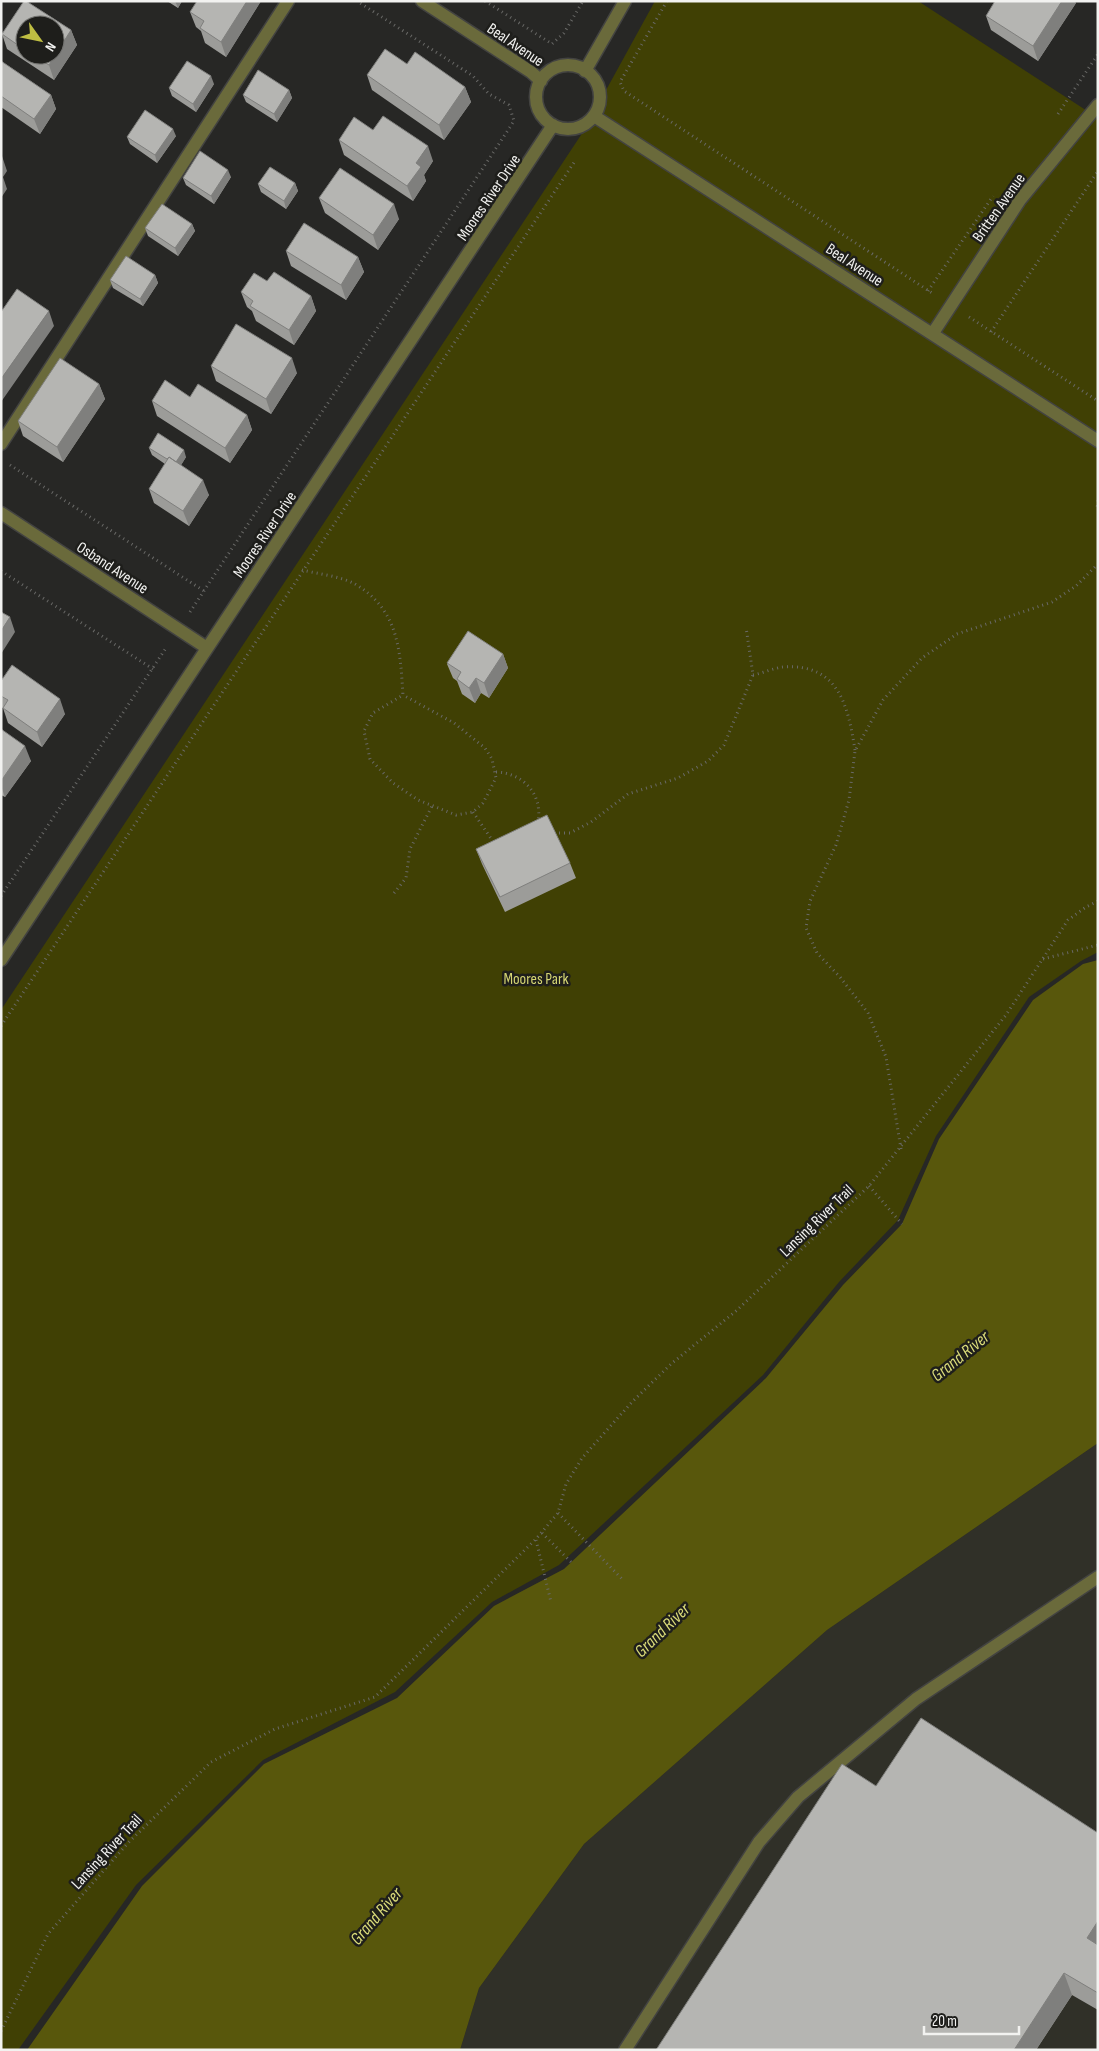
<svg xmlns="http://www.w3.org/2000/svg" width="1099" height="2051" font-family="'Sofia Sans Condensed',sans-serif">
  <rect width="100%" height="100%" fill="#272725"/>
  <path fill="#303028" d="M1098,1443V2050H460L479,1988L584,1844L827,1630Z"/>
  <path fill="#404004" d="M655,1H918L1098,118V952L1081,961L1029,997L936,1136L898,1220L839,1282L763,1375L559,1565L492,1602L395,1692L263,1760L136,1885L18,2050H1V1010L583,132Z"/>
  <path fill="#58570c" d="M1098,960V1443L827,1630L584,1844L479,1988L460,2050H27L142,1886L264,1764L397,1698L494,1606L564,1569L766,1378L843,1285L902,1224L939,1139L1033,1000L1083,964Z"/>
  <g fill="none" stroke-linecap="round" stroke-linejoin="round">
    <defs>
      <path id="minor" d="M422,1L531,72L541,81
        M536 97a32 32 0 1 1 64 0a32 32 0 1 1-64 0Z
        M585,71L625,1
        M594,116L1098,441
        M933,333L1020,200L1098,105
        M1,444L288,1
        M1,513L207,648
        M1,960L553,125
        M625,2050L759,1842L798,1797L916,1699L1098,1577"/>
    </defs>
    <use href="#minor" stroke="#434341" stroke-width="15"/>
    <path stroke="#696967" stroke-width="3" stroke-dasharray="1 4" stroke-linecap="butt" d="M485,1L552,44L564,33L583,1
      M667,1L620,82L624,91L932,293
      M1058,114L1098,54
      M928,291L993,196
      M969,317L1098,401
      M991,332L1098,171
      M10,465L204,591
      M1098,501L1096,504L1098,507
      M302,570C318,574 340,576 355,584C399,610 400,650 403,695L373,713L364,731L370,759L393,783L418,800L456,815L473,812L483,803L496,778L492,759L485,748L454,723L403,695
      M1,571L153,669
      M190,612L514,121L509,105L489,94L473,76L357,1
      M753,675C763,673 774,668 783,667C839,663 848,706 855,750
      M496,772C523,773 543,794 538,822
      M473,812L494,843
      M554,833H570L591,822L628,794L678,778L708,761L724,745L753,675L746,627
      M394,893L406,878L410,849L432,806
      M1,896L166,648
      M1043,959L1098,945
      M1,1026L575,161
      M901,1149L886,1057L868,1013L840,977L817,953L806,928L810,901L836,845L849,800L855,751L883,700L922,658L957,634L1052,602L1076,586L1098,564
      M869,1186L902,1224
      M558,1513L624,1581
      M542,1533L571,1562
      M536,1540L551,1602
      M1,2031L48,1934L127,1844L211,1762L275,1729L375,1697L536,1539L558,1513L566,1484L582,1458L632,1402L671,1364L736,1311L869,1186L1006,1015L1068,920L1086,907L1098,901"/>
    <use href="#minor" stroke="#6a6a3b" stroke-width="12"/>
  </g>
  <path fill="#9c9c99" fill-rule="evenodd" d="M24,1H26L71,30L77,45L54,80L7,49L2,34ZM25,25H55V55H25Z
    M167,1H182L178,8Z
    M261,1L226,57L205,43L201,31L196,27L190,12Z
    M1076,3L1038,61L991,30L986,16Z
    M1,61L51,95L56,109L40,134L1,107Z
    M407,64L465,87L471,102L444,140L372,90L367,75Z
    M214,84L196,112L172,96L169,88Z
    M289,90L292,98L277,122L246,102L243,95Z
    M373,130L433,161L424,175L426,181L413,201L344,155L339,140Z
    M176,136L157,163L130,144L127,137Z
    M231,177L214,204L186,185L183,178Z
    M295,183L298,191L286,209L261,192L258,184Z
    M319,198L399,219L378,250L325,213Z
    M192,224L195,231L178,256L148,236L145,228Z
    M286,251L358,257L364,272L346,300L291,266Z
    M155,275L158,283L143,306L113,288L110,280Z
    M267,281L311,296L316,311L294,345L256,321L252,311L247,307L241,292Z
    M211,366L297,373L271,414L216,381Z
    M99,384L105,399L63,462L23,436L18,421Z
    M190,397L247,415L252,430L230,463L157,416L152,401Z
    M149,448L186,457L181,465L209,495L189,526L154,503L149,489L165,464L152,455Z
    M503,654L508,668L489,698L481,693L475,703L462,694L457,681L453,678L447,664Z
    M1,681L65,714L42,747L8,723L3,708L1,707Z
    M1,729L31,761L5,797L1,795Z
    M476,849L570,863L576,878L505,912L482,864Z
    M876,1786L1098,1833V2010L1072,1995L1036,2050H656Z"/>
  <path fill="#7f7f7d" d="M175,1H182L178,8Z
    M247,1H261L226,57L221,42Z
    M1062,1H1075L1076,3L1038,61L1033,46Z
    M71,30L77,45L54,80L49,65Z
    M211,76L214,84L196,112L193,104Z
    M465,87L471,102L444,140L439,125Z
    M289,90L292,98L277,122L274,114Z
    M51,95L56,109L40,134L34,119Z
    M173,129L176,136L157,163L155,155Z
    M428,146L433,161L424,175L426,181L413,201L407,186L416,163Z
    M1,156H2L7,171L3,177L7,189L1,198Z
    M228,170L231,177L214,204L211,196Z
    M295,183L298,191L286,209L284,201Z
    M394,204L399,219L378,250L373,235Z
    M192,224L195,231L178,256L175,248Z
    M358,257L364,272L346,300L341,285Z
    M155,275L158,283L143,306L140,299Z
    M311,296L316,311L294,345L289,330Z
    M49,311L54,326L1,402V379Z
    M292,358L297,373L271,414L266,399Z
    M99,384L105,399L63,462L57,447Z
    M247,415L252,430L230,463L225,448Z
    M184,450L186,457L177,472L174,464Z
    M203,480L209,495L189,526L183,511Z
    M10,617L15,632L1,654V631Z
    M503,654L508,668L489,698L484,683Z
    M476,678L481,693L475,703L469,688Z
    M60,699L65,714L42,747L37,732Z
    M25,746L31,761L5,797L1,786V781Z
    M1098,1921V1955L1087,1938Z
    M1064,1973L1072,1995L1036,2050H1014Z"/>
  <path fill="#b5b5b2" stroke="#7f7f7d" d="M24,1H26L71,30L49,65L33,55H55V25H25V50L2,34Z
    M197,1H247L221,42L200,28L204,21L190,12Z
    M995,1H1062L1033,46L986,16Z
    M385,49L407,64L415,52L465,87L439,125L367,75Z
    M1,61L51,95L34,119L1,96Z
    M187,61L211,76L193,104L169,88Z
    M258,70L289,90L274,114L243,95Z
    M145,110L173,129L155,155L127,137Z
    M383,116L428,146L416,163L421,167L407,186L339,140L354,117L373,130Z
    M200,151L228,170L211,196L183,178Z
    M270,167L295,183L284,201L258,184Z
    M340,168L394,204L373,235L319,198Z
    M162,204L192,224L175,248L145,228Z
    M304,223L358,257L341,285L286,251Z
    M126,256L155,275L140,299L110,280Z
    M274,272L311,296L289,330L250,306L253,301L241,292L254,273L267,281Z
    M17,289L49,311L1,379V312Z
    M236,324L292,358L266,399L211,366Z
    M60,358L99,384L57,447L18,421Z
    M165,380L190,397L198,384L247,415L225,448L152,401Z
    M158,433L184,450L176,462L169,457L167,459L149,448Z
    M169,457L203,480L183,511L149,489Z
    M1,612L10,617L1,631Z
    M468,631L503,654L484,683L476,678L469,688L457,679L461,672L447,663Z
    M12,665L60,699L37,732L3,708L8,700L1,696V681Z
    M1,729L25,746L1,781Z
    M547,815L570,863L500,897L476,849Z
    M921,1718L1098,1833V1921L1087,1938L1098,1945V1993L1064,1973L1014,2050H656L842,1764L876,1786Z"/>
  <g text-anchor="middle" stroke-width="5" stroke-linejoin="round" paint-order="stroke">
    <g font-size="16" fill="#f2f2f0" stroke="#1e1e1b">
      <text transform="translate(516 44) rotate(34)" y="6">Beal Avenue</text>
      <text transform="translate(488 197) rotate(-56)" y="6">Moores River Drive</text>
      <text transform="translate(998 207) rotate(-55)" y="6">Britten Avenue</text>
      <text transform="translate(855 264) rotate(33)" y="6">Beal Avenue</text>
      <text transform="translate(264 534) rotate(-56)" y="6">Moores River Drive</text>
      <text transform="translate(113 567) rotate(33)" y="6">Osband Avenue</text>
      <text transform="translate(816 1220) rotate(-44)" y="6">Lansing River Trail</text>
      <text transform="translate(106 1851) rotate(-47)" y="6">Lansing River Trail</text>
    </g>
    <g font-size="16" fill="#d4d573" stroke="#1e1e1b">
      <text x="536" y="984">Moores Park</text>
    </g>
    <g font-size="18" font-style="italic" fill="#dadb79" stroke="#1e1e1b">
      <text transform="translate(960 1356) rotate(-39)" y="6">Grand River</text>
      <text transform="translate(662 1630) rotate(-44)" y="6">Grand River</text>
      <text transform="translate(376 1916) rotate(-49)" y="6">Grand River</text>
    </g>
  </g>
  <rect width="1099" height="2051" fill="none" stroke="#f2f2f0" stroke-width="5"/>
  <g transform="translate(40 40) rotate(123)"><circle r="24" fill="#1e1e1b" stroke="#737370"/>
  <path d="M0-4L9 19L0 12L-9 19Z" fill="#bfbe42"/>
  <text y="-8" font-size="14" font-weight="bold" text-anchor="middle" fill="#f2f2f0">N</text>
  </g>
  <path d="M924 2026v8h95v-8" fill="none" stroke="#f2f2f0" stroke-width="2.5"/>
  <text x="932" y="2026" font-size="15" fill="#f2f2f0" stroke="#1e1e1b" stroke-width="4" paint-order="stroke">20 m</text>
</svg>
